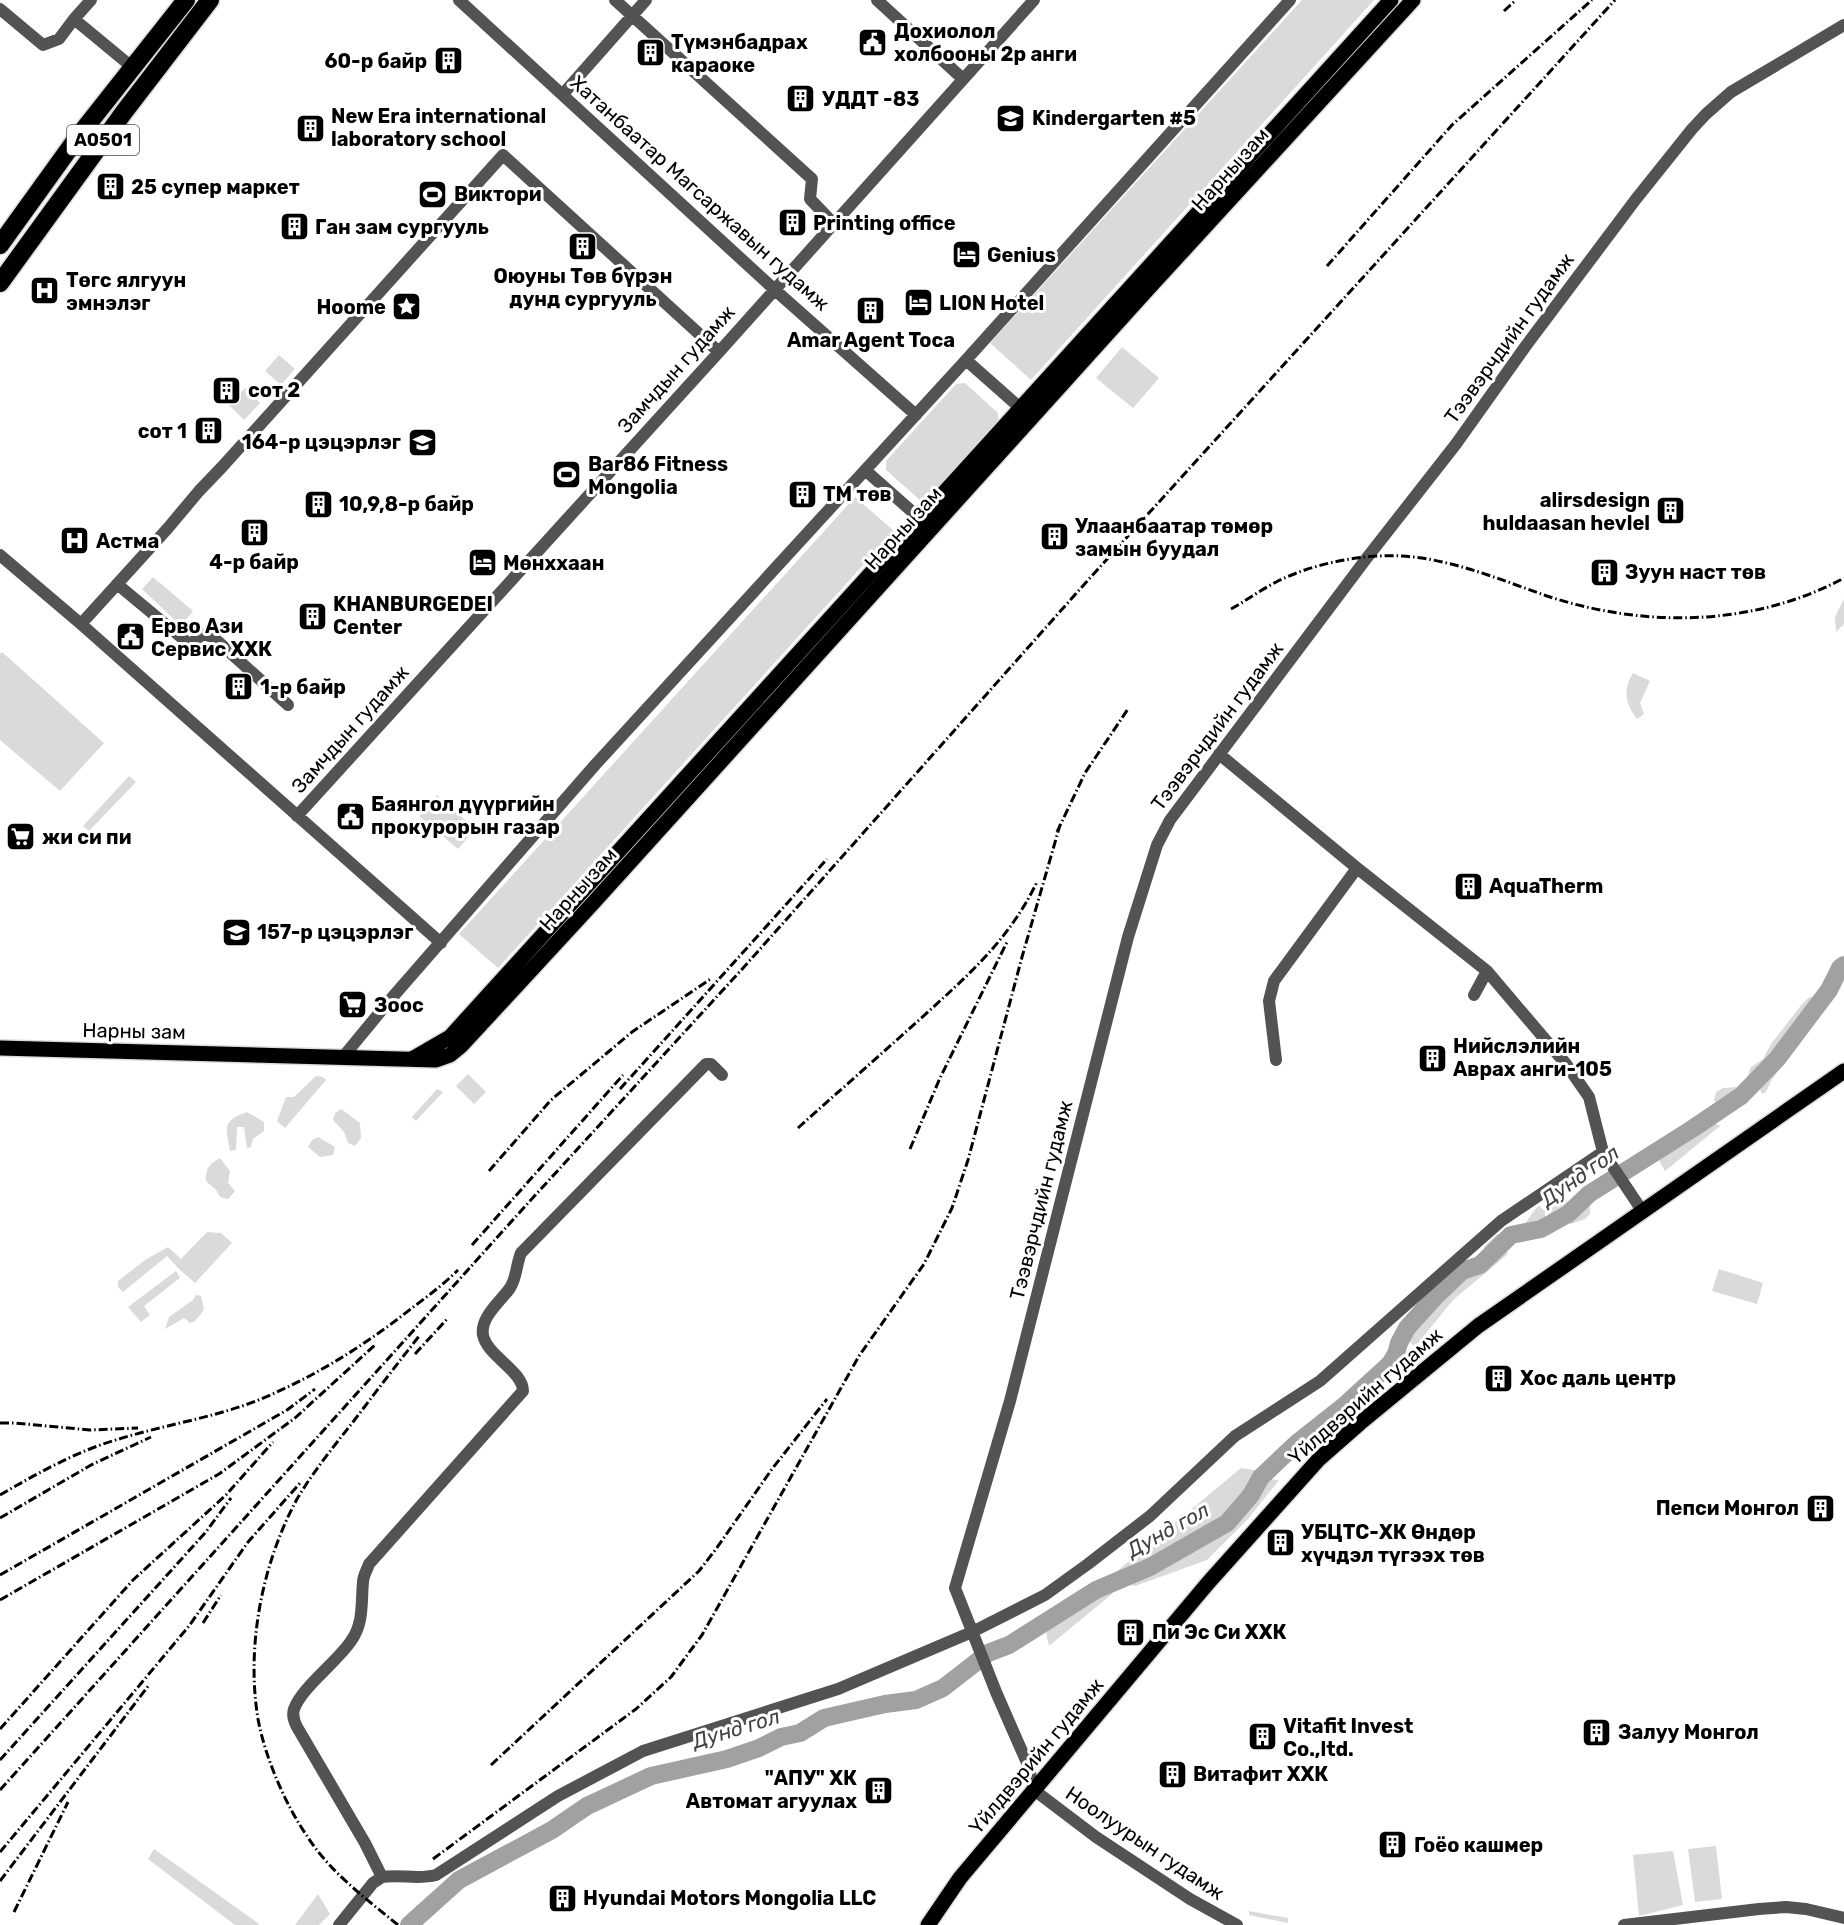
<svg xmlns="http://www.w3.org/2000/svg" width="1844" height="1925" font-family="Rubik,sans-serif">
  <rect width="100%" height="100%" fill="#fff"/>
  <path fill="#dadada" d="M1302,0H1374L1031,380L990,343Z
    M1122,347L1159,378L1133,408L1096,378Z
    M279,355L295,369L281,385L265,371Z
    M965,383L998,413V422L928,500H920L886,470V461L956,384Z
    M245,388L260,403L244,420L229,405Z
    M855,497L894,531L498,968L459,934Z
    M153,577L193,611L181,626L142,589Z
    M1844,599V624L1836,632L1835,617Z
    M2,652L104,743L60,791L0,740V654Z
    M1633,673L1650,681L1640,703L1644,714L1637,719C1626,705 1622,690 1633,673Z
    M129,776L136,782L89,831L83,826Z
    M437,795L475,829L458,849L419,816Z
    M1815,996L1817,1001L1801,1020L1797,1029L1750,1082L1748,1076L1750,1068L1763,1059L1771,1044L1802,1004L1808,998Z
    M1816,1013L1808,1030L1771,1081L1766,1092L1762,1094L1760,1090L1775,1064Z
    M468,1074L486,1092L474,1104L456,1086Z
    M316,1076L323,1077L326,1080L285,1128L277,1121L286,1097H294Z
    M1737,1087L1739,1090C1734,1097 1726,1103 1717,1105L1714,1100L1716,1092L1723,1088Z
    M437,1089L443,1092L416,1121L412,1117Z
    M341,1109L360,1123L361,1138L355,1146L348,1143L344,1132L333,1120L335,1113Z
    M247,1112L264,1122V1131L253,1139L251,1147L247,1148L244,1127H237L236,1150L230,1151C226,1128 221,1121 247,1112Z
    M1710,1120L1720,1126L1665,1171L1659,1160L1697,1128Z
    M318,1137L335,1147L333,1155L320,1157L308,1147L312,1140Z
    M220,1158L230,1171L228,1183L235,1191L228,1199L220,1197L217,1191L206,1181C205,1169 210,1163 220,1158Z
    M1562,1192L1567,1195V1204L1562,1210L1548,1214L1545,1212V1218L1539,1224L1526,1228L1523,1226L1537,1207L1540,1206L1545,1212L1553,1200Z
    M1585,1202L1590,1205V1214L1585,1219L1571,1224L1568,1222L1576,1210Z
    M207,1232L221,1233L232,1243L195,1283L180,1270L167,1256L123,1292L118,1287V1281L145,1260L168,1247L181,1259Z
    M1497,1234L1501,1235L1502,1241L1491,1252L1486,1253L1484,1247Z
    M1505,1249L1508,1254L1453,1300L1415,1347L1405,1337L1457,1282Z
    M1719,1269L1763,1283L1757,1304L1712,1291Z
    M176,1271L180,1278L144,1306L150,1315L141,1322L128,1307Z
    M196,1295L201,1296L204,1310L195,1321L190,1323L184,1318L165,1329L169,1317L193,1300Z
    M1241,1468L1260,1471C1252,1482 1246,1496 1237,1506C1213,1534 1151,1561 1116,1572Z
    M1265,1479L1279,1480L1248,1519L1207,1560L1135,1586L1126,1583C1161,1568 1219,1538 1245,1510C1253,1501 1259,1489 1265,1479Z
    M1109,1588L1112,1594L1049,1646L1046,1632L1077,1607Z
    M1716,1846L1722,1899L1695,1902L1688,1849Z
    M154,1849L259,1924V1925H235L148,1859Z
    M1673,1851L1683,1905L1639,1916L1633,1855Z
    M318,1894L330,1914L319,1925H295Z
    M1249,1911L1288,1918V1923L1249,1915Z"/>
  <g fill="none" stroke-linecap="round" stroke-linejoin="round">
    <path stroke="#a1a1a1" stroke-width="18" d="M409,1925L459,1880L552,1830L587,1806L651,1776L727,1759L759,1748L781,1737L800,1733L824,1718L885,1704L916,1700L943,1688L988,1653L1009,1645L1096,1590L1150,1567L1227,1523L1251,1495L1261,1477L1297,1443L1345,1405L1390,1364L1396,1354L1399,1343L1407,1328L1435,1297L1462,1271L1480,1265L1511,1235L1541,1229L1568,1214L1589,1194L1692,1129L1741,1096L1777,1059L1829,990L1840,968L1844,965"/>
    <defs>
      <path id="major" d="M0,1048L436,1060L450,1055L461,1046L594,902L1147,290L1413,0
        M412,1059L450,1037L1391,0
        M928,1925L960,1878L1208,1583L1319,1459L1360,1423L1478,1326L1844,1071"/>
      <path id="highway" d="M0,245L77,138L186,0
        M0,283L124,112L210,0"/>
    </defs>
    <use href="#major" stroke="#dbdbdb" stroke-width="18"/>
    <use href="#highway" stroke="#dbdbdb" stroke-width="21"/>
    <path stroke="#535353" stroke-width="12" d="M459,0L775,290L916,415
      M615,0L812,179L810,199L834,224
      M877,0L963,79
      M0,9L43,45L59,39L74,19L132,67
      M74,19L91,0
      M563,94L646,0
      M966,360L1026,413
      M865,470L925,523
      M0,555L81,624L441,943
      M117,584L188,643L193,642L203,634L213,637L288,705
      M81,624L168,528L199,491L222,467L503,155L719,352
      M1219,754L1357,868L1487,971L1566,1064L1589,1097L1603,1152L1643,1212
      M297,816L719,352L1034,0
      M1474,995L1487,971
      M343,1057L390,1000L595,765L966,360L1290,0
      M1276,1060L1269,1001L1274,981L1357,868
      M722,1075L711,1064H706L521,1253C516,1265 517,1277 510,1288C501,1301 480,1317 483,1335C487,1356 523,1371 523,1391L369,1564C367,1570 363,1576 363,1582C361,1603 364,1623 351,1641C337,1662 302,1687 294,1709C292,1716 294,1721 297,1727L365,1843L382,1877C401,1874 417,1880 436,1875L558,1796L643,1751L838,1689L972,1632L1045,1595L1088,1564L1150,1516L1235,1436L1320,1381L1501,1221L1603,1152
      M339,1925L373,1883L382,1877
      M1237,1925L1190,1899L1096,1837L1034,1790L1028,1765L996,1692L955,1588L1010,1401L1128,937L1157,845L1170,820L1366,559L1456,444L1525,347L1636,199L1692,129L1706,114L1731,92L1844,25
      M1624,1925L1759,1909L1786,1907L1806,1909L1844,1918"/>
    <use href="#major" stroke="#000" stroke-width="15"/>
    <use href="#highway" stroke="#000" stroke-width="18"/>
    <path stroke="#000" stroke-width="3" stroke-dasharray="9 3 1.5 3" stroke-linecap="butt" d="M1504,11L1516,0
      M1327,266L1452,125L1592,0
      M1231,609C1247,600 1262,589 1278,581C1315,563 1362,554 1402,556C1452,559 1501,580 1547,596C1644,628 1753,627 1844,578
      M1057,832L1085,773L1128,709
      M620,1089L827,859
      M798,1128C838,1092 878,1057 918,1021C966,977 1008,942 1037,882
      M910,1149L940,1078L1008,940
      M489,1171L551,1100L632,1032L712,978
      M472,1245L623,1075
      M415,1354L448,1318
      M0,1423H14L90,1430L138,1428
      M0,1495C38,1473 77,1451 119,1439C164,1425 212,1418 256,1401C313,1378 364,1346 412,1308C428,1296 444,1284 458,1270
      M0,1518L91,1465L151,1437
      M0,1575L287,1410L315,1389
      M0,1600L219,1474L295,1418L376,1344
      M203,1623L221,1595
      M0,1729L133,1580L226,1495L273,1442
      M0,1760L205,1533L231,1498
      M491,1765L699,1571L716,1549L772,1469L827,1399
      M0,1790L529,1202L744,967L1089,579L1615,0
      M0,1852L189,1626L248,1542L301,1482
      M433,1859L636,1709L671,1677L702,1635L859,1356L924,1264L952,1208L968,1160L1022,957L1060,825
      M0,1881L149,1685
      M14,1912L68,1802
      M398,1925C365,1898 330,1872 307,1836C285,1804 265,1757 258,1719C246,1646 262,1564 297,1499C313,1472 334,1446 353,1422C375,1393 397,1364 420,1335"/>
  </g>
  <defs>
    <symbol id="civic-square" viewBox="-11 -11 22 22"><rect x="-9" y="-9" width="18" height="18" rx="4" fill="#000" stroke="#fff"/><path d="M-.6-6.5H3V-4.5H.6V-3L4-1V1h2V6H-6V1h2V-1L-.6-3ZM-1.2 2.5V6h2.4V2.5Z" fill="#fff"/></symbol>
    <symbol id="building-square" viewBox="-11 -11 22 22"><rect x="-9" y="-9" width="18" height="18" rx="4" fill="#000" stroke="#fff"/><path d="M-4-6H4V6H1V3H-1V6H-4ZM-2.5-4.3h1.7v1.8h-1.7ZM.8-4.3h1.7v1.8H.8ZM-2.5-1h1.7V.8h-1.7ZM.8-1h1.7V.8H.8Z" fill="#fff"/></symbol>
    <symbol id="school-square" viewBox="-11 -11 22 22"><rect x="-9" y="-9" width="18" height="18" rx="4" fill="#000" stroke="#fff"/><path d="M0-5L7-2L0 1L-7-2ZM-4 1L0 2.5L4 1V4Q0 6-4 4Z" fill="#fff"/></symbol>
    <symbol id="stadium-square" viewBox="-11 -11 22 22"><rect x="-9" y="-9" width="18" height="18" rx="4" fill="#000" stroke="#fff"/><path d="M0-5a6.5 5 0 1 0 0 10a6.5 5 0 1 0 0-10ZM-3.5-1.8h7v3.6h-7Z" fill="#fff"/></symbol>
    <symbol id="hotel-square" viewBox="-11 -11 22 22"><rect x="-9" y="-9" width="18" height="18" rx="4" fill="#000" stroke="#fff"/><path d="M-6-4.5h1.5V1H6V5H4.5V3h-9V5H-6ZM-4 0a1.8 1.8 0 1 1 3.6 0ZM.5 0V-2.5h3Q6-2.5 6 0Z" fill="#fff"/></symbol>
    <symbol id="hospital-square" viewBox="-11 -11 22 22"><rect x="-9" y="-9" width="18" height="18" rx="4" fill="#000" stroke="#fff"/><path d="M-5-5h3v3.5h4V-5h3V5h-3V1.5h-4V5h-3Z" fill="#fff"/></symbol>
    <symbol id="sight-square" viewBox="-11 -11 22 22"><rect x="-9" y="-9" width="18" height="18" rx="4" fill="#000" stroke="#fff"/><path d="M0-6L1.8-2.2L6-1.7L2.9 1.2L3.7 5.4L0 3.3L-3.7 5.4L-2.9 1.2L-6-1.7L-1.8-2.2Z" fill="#fff"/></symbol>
    <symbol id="supermarket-square" viewBox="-11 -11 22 22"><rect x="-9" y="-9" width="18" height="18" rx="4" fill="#000" stroke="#fff"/><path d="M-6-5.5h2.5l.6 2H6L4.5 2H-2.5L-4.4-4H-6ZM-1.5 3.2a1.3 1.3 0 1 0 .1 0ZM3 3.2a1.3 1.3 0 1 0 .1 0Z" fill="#fff"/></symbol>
  </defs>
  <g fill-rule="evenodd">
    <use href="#civic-square" x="856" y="26" width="33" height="33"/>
    <use href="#building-square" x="634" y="36" width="33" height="33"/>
    <use href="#building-square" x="432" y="44" width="33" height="33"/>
    <use href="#building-square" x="784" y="82" width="33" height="33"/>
    <use href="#school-square" x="994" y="102" width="33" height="33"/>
    <use href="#building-square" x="294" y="112" width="33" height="33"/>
    <use href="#building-square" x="94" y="170" width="33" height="33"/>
    <use href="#stadium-square" x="416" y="178" width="33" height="33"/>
    <use href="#building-square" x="776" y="206" width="33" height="33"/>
    <use href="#building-square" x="278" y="210" width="33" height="33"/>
    <use href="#building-square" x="566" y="230" width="33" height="33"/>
    <use href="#hotel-square" x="950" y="238" width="33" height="33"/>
    <use href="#hospital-square" x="28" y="274" width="33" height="33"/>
    <use href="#hotel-square" x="902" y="286" width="33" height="33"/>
    <use href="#sight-square" x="390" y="290" width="33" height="33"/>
    <use href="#building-square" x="854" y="294" width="33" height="33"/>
    <use href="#building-square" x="210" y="374" width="33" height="33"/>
    <use href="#building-square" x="192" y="414" width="33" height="33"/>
    <use href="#school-square" x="406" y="426" width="33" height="33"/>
    <use href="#stadium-square" x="550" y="458" width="33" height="33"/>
    <use href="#building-square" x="786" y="478" width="33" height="33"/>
    <use href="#building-square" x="302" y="488" width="33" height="33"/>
    <use href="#building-square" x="1654" y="494" width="33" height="33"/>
    <use href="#building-square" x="238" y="516" width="33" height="33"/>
    <use href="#building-square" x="1038" y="520" width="33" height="33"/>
    <use href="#hospital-square" x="58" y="524" width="33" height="33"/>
    <use href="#hotel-square" x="466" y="546" width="33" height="33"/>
    <use href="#building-square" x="1588" y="556" width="33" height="33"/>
    <use href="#building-square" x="296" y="600" width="33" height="33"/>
    <use href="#civic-square" x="114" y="620" width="33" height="33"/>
    <use href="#building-square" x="222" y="670" width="33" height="33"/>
    <use href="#civic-square" x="334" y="800" width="33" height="33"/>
    <use href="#supermarket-square" x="4" y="820" width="33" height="33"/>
    <use href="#building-square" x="1452" y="870" width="33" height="33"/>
    <use href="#school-square" x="220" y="916" width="33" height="33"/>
    <use href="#supermarket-square" x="336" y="988" width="33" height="33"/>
    <use href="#building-square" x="1416" y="1042" width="33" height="33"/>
    <use href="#building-square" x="1482" y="1362" width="33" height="33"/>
    <use href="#building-square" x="1804" y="1492" width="33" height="33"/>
    <use href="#building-square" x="1264" y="1526" width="33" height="33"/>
    <use href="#building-square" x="1114" y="1616" width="33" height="33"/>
    <use href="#building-square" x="1580" y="1716" width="33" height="33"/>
    <use href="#building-square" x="1246" y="1720" width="33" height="33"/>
    <use href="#building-square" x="1156" y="1758" width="33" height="33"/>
    <use href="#building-square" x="862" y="1774" width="33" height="33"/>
    <use href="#building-square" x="1376" y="1828" width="33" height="33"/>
    <use href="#building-square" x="546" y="1882" width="33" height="33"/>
  </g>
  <g text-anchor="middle" stroke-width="6" stroke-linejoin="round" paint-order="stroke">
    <rect fill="#fff" stroke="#4c4c4c" stroke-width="1.5" x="67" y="125" width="72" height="30" rx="4.5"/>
    <g font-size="18" font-weight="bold" fill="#000">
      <text x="103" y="146">A0501</text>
    </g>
    <g font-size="20" font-weight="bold" fill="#000" stroke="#fff" text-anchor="start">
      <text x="894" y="38">Дохиолол<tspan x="894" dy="23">холбооны 2р анги</tspan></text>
      <text x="671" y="49">Түмэнбадрах<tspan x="671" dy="23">караоке</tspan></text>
      <text x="427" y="68" text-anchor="end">60-р байр</text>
      <text x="822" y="106">УДДТ -83</text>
      <text x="331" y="123">New Era international<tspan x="331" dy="23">laboratory school</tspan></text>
      <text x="1032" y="125">Kindergarten #5</text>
      <text x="131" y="194">25 супер маркет</text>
      <text x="454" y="201">Виктори</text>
      <text x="813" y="230">Printing office</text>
      <text x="315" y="234">Ган зам сургууль</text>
      <text x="987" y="262">Genius</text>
      <text x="583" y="283" text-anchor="middle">Оюуны Төв бүрэн<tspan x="583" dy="23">дунд сургууль</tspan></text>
      <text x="66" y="287">Төгс ялгуун<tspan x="66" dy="23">эмнэлэг</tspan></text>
      <text x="939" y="310">LION Hotel</text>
      <text x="386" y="314" text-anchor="end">Hoome</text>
      <text x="871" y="347" text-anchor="middle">Amar Agent Toca</text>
      <text x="248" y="397">сот 2</text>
      <text x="187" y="438" text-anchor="end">сот 1</text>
      <text x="401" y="449" text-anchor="end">164-р цэцэрлэг</text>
      <text x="588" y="471">Bar86 Fitness<tspan x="588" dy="23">Mongolia</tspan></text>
      <text x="823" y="501">TM төв</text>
      <text x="1650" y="507" text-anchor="end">alirsdesign<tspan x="1650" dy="23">huldaasan hevlel</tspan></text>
      <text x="339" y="511">10,9,8-р байр</text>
      <text x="1075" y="533">Улаанбаатар төмөр<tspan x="1075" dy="23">замын буудал</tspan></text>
      <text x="96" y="548">Астма</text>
      <text x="254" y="569" text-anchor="middle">4-р байр</text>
      <text x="503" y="570">Мөнххаан</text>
      <text x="1625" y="579">Зуун наст төв</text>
      <text x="333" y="611">KHANBURGEDEI<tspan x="333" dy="23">Center</tspan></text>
      <text x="151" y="633">Ерво Ази<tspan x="151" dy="23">Сервис ХХК</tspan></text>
      <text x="260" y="694">1-р байр</text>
      <text x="371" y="811">Баянгол дүүргийн<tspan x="371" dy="23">прокурорын газар</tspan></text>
      <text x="42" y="844">жи си пи</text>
      <text x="1489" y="893">AquaTherm</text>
      <text x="257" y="939">157-р цэцэрлэг</text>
      <text x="374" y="1012">Зоос</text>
      <text x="1453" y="1053">Нийслэлийн<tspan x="1453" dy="23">Аврах анги-105</tspan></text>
      <text x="1520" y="1385">Хос даль центр</text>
      <text x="1799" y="1515" text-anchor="end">Пепси Монгол</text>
      <text x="1301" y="1539">УБЦТС-ХК Өндөр<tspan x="1301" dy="23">хүчдэл түгээх төв</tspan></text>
      <text x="1152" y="1639">Пи Эс Си ХХК</text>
      <text x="1283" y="1733">Vitafit Invest<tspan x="1283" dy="23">Co.,ltd.</tspan></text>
      <text x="1618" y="1739">Залуу Монгол</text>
      <text x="1193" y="1781">Витафит ХХК</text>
      <text x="857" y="1785" text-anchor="end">"АПУ" ХК<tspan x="857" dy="23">Автомат агуулах</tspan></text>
      <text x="1414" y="1852">Гоёо кашмер</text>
      <text x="583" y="1905">Hyundai Motors Mongolia LLC</text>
    </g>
    <g font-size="20" fill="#000" stroke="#fff">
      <text transform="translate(1230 169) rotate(-48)" y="7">Нарны зам</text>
      <text transform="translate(700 193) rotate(42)" y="7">Хатанбаатар Магсаржавын гудамж</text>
      <text transform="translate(1509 338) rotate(-54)" y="7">Тээвэрчдийн гудамж</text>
      <text transform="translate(676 369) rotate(-48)" y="7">Замчдын гудамж</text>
      <text transform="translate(903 528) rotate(-48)" y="7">Нарны зам</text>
      <text transform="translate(1217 726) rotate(-53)" y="7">Тээвэрчдийн гудамж</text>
      <text transform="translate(350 729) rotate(-48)" y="7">Замчдын гудамж</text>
      <text transform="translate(578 889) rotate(-48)" y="7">Нарны зам</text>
      <text transform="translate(134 1031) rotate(1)" y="7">Нарны зам</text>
      <text transform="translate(1041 1200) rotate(-76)" y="7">Тээвэрчдийн гудамж</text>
      <text transform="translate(1365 1396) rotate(-41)" y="7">Yйлдвэрийн гудамж</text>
      <text transform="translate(1036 1756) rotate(-50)" y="7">Yйлдвэрийн гудамж</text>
      <text transform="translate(1145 1843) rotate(34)" y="7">Ноолуурын гудамж</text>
    </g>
    <g font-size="21" font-style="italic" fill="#424242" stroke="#fff">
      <text transform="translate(1580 1176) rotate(-35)" y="7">Дунд гол</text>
      <text transform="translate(1168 1530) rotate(-29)" y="7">Дунд гол</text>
      <text transform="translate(736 1729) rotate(-17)" y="7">Дунд гол</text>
    </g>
  </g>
</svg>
